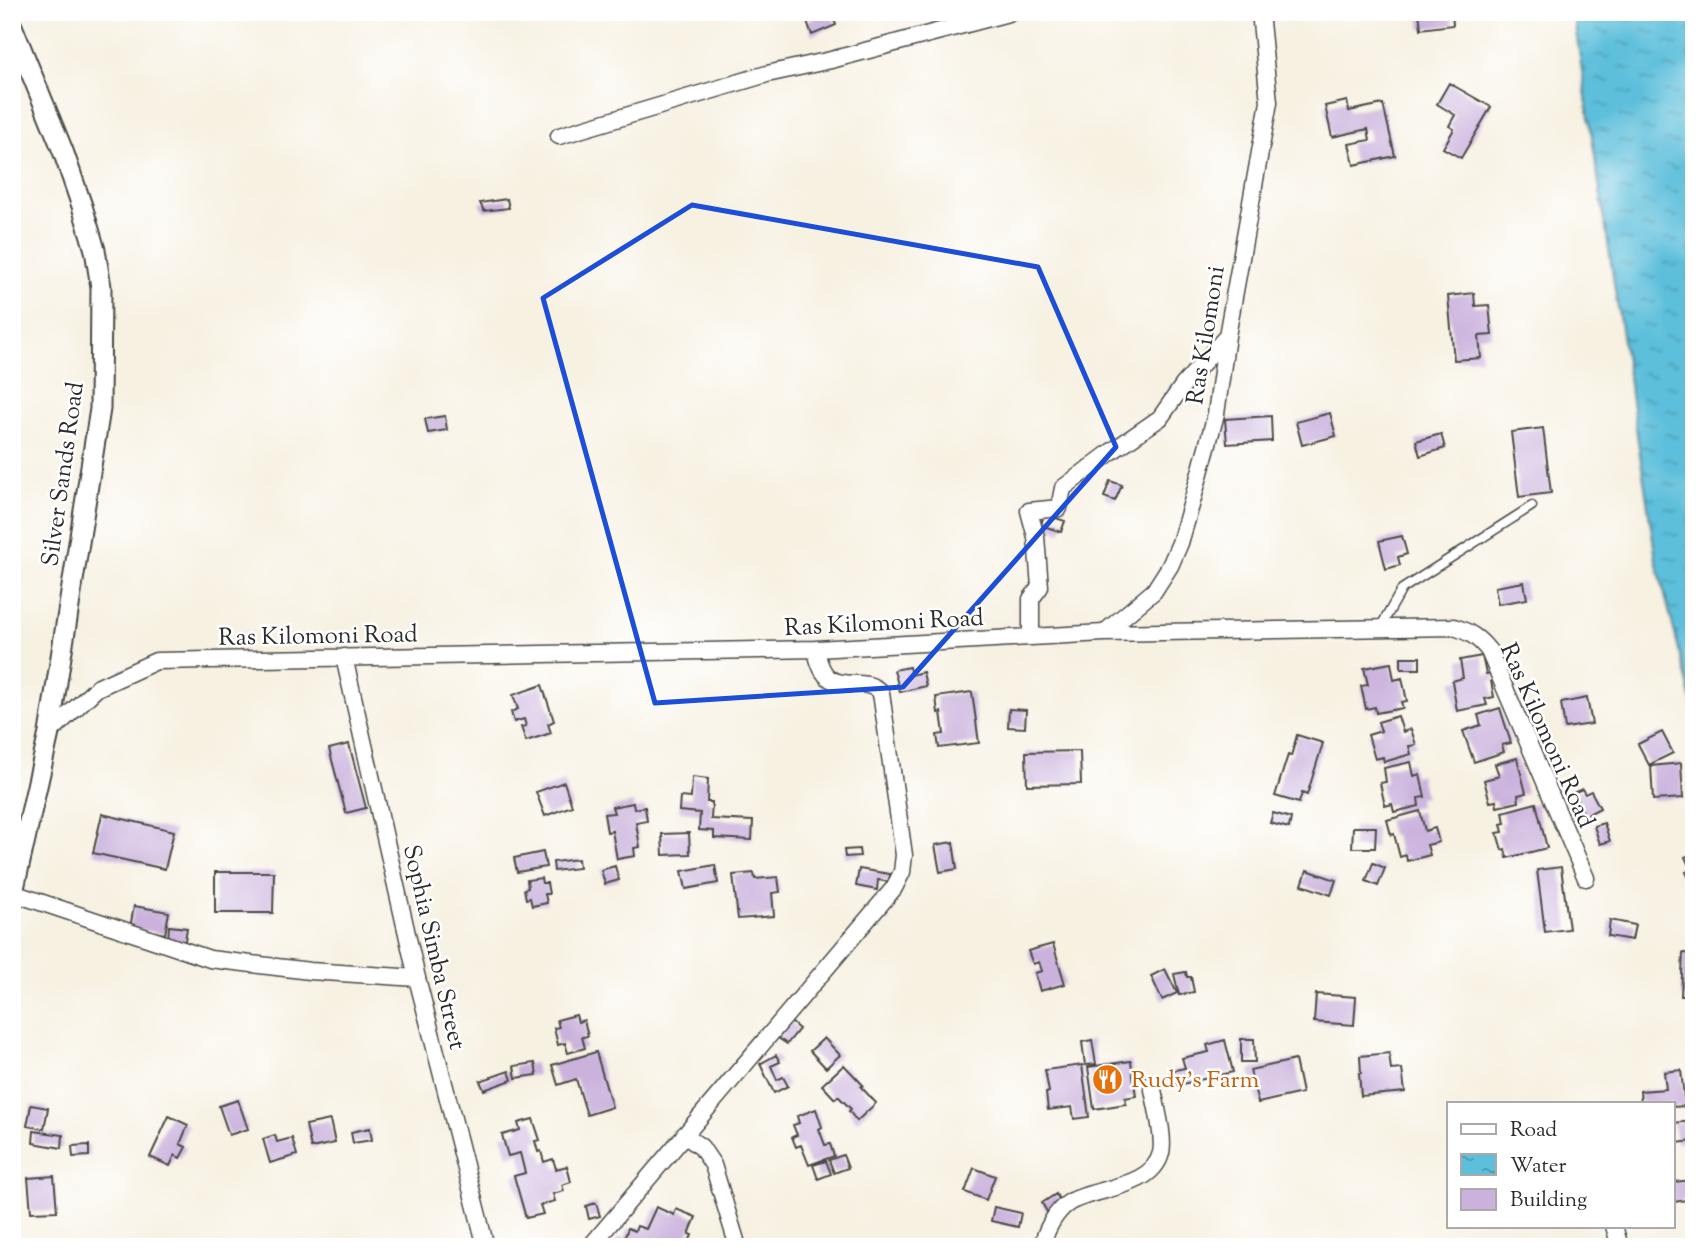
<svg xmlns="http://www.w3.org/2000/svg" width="1706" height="1259" font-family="'Sorts Mill Goudy',serif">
  <defs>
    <pattern id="water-ripples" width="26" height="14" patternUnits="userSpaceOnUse" patternTransform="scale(1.75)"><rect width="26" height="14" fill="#5dbfdb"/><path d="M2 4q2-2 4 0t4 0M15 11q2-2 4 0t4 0" fill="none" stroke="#4d9bb2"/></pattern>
  </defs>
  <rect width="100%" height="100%" fill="#fff"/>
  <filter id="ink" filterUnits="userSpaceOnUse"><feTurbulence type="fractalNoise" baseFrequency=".0143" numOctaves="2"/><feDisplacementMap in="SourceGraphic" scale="14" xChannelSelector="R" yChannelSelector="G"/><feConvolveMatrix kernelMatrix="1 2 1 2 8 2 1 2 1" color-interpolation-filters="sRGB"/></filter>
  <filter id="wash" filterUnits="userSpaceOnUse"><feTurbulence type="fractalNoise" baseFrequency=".00686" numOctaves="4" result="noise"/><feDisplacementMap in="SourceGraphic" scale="28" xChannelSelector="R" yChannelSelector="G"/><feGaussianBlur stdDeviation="1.57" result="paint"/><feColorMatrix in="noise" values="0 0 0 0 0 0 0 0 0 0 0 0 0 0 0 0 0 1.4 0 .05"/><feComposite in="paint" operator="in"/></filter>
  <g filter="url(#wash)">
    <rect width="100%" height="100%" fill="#f7f1e2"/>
    <path fill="url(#water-ripples)" stroke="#447583" stroke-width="2" d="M1573,12H1694V709L1656,560Z"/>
    <g id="blocks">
      <path fill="#cbb2dd" d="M831,12L836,25L812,35L807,21Z
        M1419,12H1452L1453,25L1421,29Z
        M1449,83L1491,107L1461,158L1443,148L1454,129L1449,126L1455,115L1437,104Z
        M1347,101L1349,111L1383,104L1395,156L1354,165L1349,144L1370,140L1368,129L1332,137L1325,106Z
        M507,199L509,208L484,211L480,203Z
        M1474,293L1475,306L1489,305L1492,335L1479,336L1481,358L1454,360L1448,296Z
        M1330,413L1336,436L1302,445L1296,422Z
        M445,416L447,430L428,433L425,419Z
        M1271,416L1272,441L1227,444L1225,419Z
        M1543,428L1551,493L1519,497L1511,432Z
        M1441,434L1445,448L1420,456L1416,441Z
        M1110,481L1122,485L1115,501L1104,497Z
        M1044,514L1065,521L1061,532L1041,525Z
        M1402,536L1407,554L1398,557L1400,565L1386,569L1379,541Z
        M1524,582L1527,599L1498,604L1495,587Z
        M1482,656L1486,674L1494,673L1495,680L1491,681L1494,697L1485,699L1487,705L1457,711L1452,681L1463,678L1460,660Z
        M1401,657H1420V669H1401Z
        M1391,663L1394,680L1402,678L1407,701L1401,702L1403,708L1376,713L1375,707L1366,709L1361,686L1368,685L1364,668Z
        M909,667L911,675L923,672L926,686L900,692L894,670Z
        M542,685L554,721L548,724L551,733L526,741L521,727L526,726L524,719L514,722L511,712L518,709L513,695Z
        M972,692L979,743L939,748L937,735L944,734L941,712L938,713L936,697Z
        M1587,698L1592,724L1565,728L1561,703Z
        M1500,708L1511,743L1502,745L1504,752L1474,762L1463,731L1481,725L1478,715Z
        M1009,709L1026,710L1025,728L1008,727Z
        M1398,716L1403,732L1411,729L1416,745L1409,746L1411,754L1384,762L1383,757L1375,759L1368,735L1381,731L1378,722Z
        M1662,732L1673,753L1649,765L1638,744Z
        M1297,735L1323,743L1307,795L1302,793L1299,803L1275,796L1288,755L1291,756Z
        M349,744L366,808L346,813L329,749Z
        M1080,751L1081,784L1027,785L1026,752Z
        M1517,758L1526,793L1518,795L1519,802L1497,807L1496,801L1490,802L1484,780L1499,776L1495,764Z
        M1411,762L1414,776L1420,774L1425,797L1418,798L1419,806L1394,812L1392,804L1385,806L1380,783L1386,782L1384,768Z
        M1681,763L1683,798L1653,800L1651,766Z
        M692,777L708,779L707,802H712L711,819L753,821L752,840L714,838V831L699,830L700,813L679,811L680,797L691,798Z
        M564,782L572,806L545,816L536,792Z
        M1582,789L1585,794L1591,791L1600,808L1585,816L1573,793Z
        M633,803L634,809L645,807L647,821L636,823L640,847L634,848L635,856L617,859L612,831L607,832L604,814L614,813L612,807Z
        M1536,803L1547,848L1507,858L1505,849L1502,850L1497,833L1503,832L1501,824L1505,823L1503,812Z
        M1420,811L1425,831L1435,828L1439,842L1427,845L1430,855L1407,861L1406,855L1400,857L1394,834L1391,835L1387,820Z
        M1273,813L1291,818L1289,828L1270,823Z
        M102,814L174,831L165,869L93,853Z
        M1604,823L1610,841L1600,844L1594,826Z
        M1353,827H1376L1375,848H1352Z
        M689,833L690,854L663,855L662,834Z
        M953,842L957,869L940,872L935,845Z
        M859,849L860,856L845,857L844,850Z
        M543,852L546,867L517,872L514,858Z
        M1694,853V889L1686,872L1691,870L1685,857Z
        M578,859L579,868L554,871L553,862Z
        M1373,863L1385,868L1378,886L1366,881Z
        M715,865L718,883L686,889L682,871Z
        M615,866L619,880L605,884L601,870Z
        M1561,867L1569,929L1545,932L1537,870Z
        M859,869L890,874L889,882L878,880L877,890L856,886Z
        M1307,870L1336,880L1331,895L1302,885Z
        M215,872H274L273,913H215Z
        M754,873L755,879L778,877L780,892L772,893L774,916L738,919L733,875Z
        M541,878L542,883H547L549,894H545L547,903L532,906L530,898L526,899L524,889L528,888L527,880Z
        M134,906L169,912L165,934L130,928Z
        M1610,920L1635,925L1632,940L1608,936Z
        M169,926L187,928L185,941L168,940Z
        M1053,944L1065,984L1040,991L1035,973L1042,971L1039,962L1033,964L1028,951Z
        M1683,953L1694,954V996H1681Z
        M1165,969L1177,993L1162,1000L1151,976Z
        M1186,972L1187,977H1191L1194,992L1179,995L1174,974Z
        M1316,994L1356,997L1354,1025L1314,1022Z
        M576,1015L578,1022L584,1020L588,1036L582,1037L585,1048L568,1053L565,1043L558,1045L554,1028L559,1027L557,1020Z
        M791,1022L799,1029L787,1044L778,1038Z
        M824,1038L840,1055L826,1068L810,1051Z
        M1241,1039H1254L1255,1062H1241Z
        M1092,1040L1096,1064L1085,1065L1082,1042Z
        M1225,1040L1233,1072L1174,1086L1170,1071L1185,1068L1182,1058L1209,1052L1207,1045Z
        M596,1052L612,1107L587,1115L576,1079L558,1085L552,1065Z
        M1389,1053L1391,1070L1402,1069L1405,1092L1361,1096L1359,1073H1361L1360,1056Z
        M776,1055L780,1062L771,1066L777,1080L783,1077L788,1086L774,1093L760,1064Z
        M1295,1060L1302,1093L1258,1103L1250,1070Z
        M1131,1061L1136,1096L1125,1098L1126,1104L1094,1109L1088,1067Z
        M535,1063L537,1075L516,1078L514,1066Z
        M844,1065L863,1085L861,1087L876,1103L857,1121L849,1111L851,1109L838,1096L835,1099L822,1085Z
        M1082,1065L1089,1117L1074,1119L1072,1107L1048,1110L1046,1093L1049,1092L1045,1070Z
        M1681,1070L1685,1106L1673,1107V1103H1641L1640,1091L1666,1089L1664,1072Z
        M509,1071L512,1080L484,1090L480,1081Z
        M238,1100L248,1129L229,1135L219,1106Z
        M31,1105L48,1108L44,1129L27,1126Z
        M816,1109L822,1127L819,1129L825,1145L830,1144L834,1156L809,1165L801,1145L796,1147L792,1137L797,1135L793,1125L799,1123L797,1116Z
        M169,1116L188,1125L180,1144L186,1147L180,1158L175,1155L170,1166L150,1157Z
        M533,1119L540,1140L535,1141L538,1152L541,1151L544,1162L553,1159L556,1169L567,1166L571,1182L562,1185L564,1191L553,1194L555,1201L540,1205L543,1214L526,1218L514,1176L525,1173L520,1153L508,1156L502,1135L520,1130L518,1123Z
        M330,1120L335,1143L311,1148L306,1125Z
        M1694,1121V1141L1676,1143L1673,1123Z
        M370,1128L372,1140L353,1143L351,1132Z
        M34,1131L63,1135L62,1148L33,1143Z
        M275,1135L277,1142L292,1138L297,1155L270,1163L263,1139Z
        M89,1145V1156L73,1157L72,1146Z
        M843,1155L848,1168L834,1173L829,1160Z
        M826,1161L831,1174L818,1179L813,1165Z
        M974,1168L995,1176L986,1200L965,1192Z
        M54,1176L57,1211L31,1212L28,1178Z
        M1694,1180V1199L1673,1202V1182Z
        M1056,1194L1062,1204L1047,1212L1042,1203Z
        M596,1203L600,1216L589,1219L586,1206Z
        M656,1207L674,1215L676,1209L696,1217L689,1234L692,1235L687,1247H614L618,1237L624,1239L628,1228L635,1231L637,1226L646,1229Z
        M994,1207L1021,1213L1018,1227L991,1221Z"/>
    </g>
  </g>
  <g filter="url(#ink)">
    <use href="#blocks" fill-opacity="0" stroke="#4a4946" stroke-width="2"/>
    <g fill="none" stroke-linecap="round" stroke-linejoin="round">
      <defs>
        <path id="service" d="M1380,628L1402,589L1532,506"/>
        <path id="minor" d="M559,136L767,74L831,60L1012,12
          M1104,633L1154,591L1170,566L1180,543L1192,502L1216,414L1227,336L1269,102L1260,12
          M1031,637V599L1040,587L1036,537L1029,511L1059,508L1063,488L1108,454L1160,418L1184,384L1227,336
          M344,657L417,978L486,1247
          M49,733L97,688L156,661L816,649L1104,633L1454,627C1470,632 1479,638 1489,651L1586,878
          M13,893L210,959L310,971L417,978
          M684,1135L701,1147L713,1165L738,1247
          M1614,1226L1620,1247
          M590,1247L894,888L902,872L904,855L881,693C861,670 825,705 816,649
          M1042,1247C1045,1231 1056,1210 1070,1202C1096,1187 1152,1189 1161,1153C1165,1136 1155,1103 1152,1084"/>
        <path id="tertiary" d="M12,26L63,151L82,206L95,250L101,287L100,409L49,733L12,897"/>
      </defs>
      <use href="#service" stroke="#4a4946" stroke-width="11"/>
      <use href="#minor" stroke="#4a4946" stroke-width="19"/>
      <use href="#tertiary" stroke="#4a4946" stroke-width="23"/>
      <use href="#service" stroke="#fff" stroke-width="8"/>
      <use href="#minor" stroke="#fff" stroke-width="16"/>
      <use href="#tertiary" stroke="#fff" stroke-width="19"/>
    </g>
  </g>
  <path fill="none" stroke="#1d4ed8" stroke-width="5" stroke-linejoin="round" d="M692,205L1038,267L1116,447L903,687L655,703L543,298Z"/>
  <defs>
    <symbol id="restaurant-disc" viewBox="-11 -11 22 22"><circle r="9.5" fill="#e8710a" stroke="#fff"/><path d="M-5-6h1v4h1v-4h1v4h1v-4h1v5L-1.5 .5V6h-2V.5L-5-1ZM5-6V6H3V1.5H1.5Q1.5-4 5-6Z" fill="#fff"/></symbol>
  </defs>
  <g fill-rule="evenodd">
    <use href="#restaurant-disc" x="1090" y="1062" width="35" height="35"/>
  </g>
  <g text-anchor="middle" stroke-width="5" stroke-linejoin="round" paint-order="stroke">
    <g font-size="24" fill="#2b2b2b" stroke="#fff">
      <text transform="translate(1205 335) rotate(-81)" y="8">Ras Kilomoni</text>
      <text transform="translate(62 474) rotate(-82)" y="8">Silver Sands Road</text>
      <text transform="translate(884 622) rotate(-3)" y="8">Ras Kilomoni Road</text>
      <text transform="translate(318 635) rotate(-1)" y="8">Ras Kilomoni Road</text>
      <text transform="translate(1548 735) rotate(66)" y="8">Ras Kilomoni Road</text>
      <text transform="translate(435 947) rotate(77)" y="8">Sophia Simba Street</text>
    </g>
    <g font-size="24" fill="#c56008" stroke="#fff" text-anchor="start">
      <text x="1131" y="1087">Rudy's Farm</text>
    </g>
  </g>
  <rect width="1706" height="1259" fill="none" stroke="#fff" stroke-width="42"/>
  <rect x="1447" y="1102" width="228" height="126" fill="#ffffff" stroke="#aaaaaa" stroke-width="2"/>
  <rect x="1461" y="1124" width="35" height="10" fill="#ffffff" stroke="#aaaaaa" stroke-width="2"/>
  <text x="1510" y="1136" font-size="21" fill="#2b2b2b">Road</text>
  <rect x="1461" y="1154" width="35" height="21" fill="url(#water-ripples)" stroke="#aaaaaa" stroke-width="2"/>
  <text x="1510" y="1172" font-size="21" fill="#2b2b2b">Water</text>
  <rect x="1461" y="1189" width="35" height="21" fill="#cbb2dd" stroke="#aaaaaa" stroke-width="2"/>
  <text x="1510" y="1206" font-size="21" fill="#2b2b2b">Building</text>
</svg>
